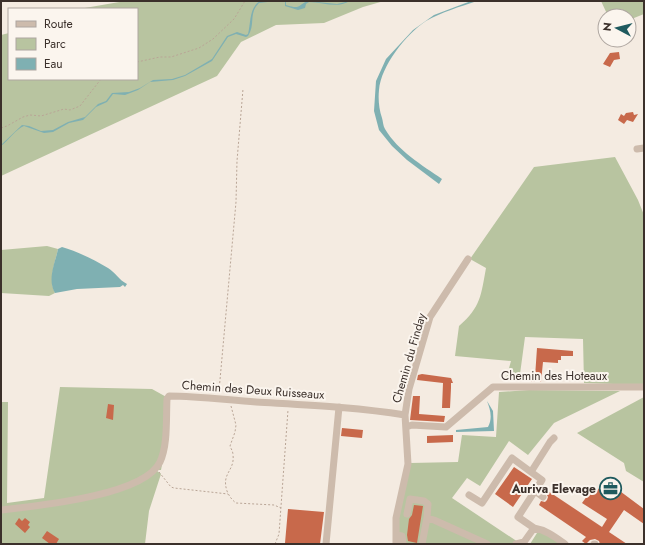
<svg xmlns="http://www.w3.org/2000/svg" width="645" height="545" font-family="Jost,sans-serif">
  <rect width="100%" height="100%" fill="#f4ebe1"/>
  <path fill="#b8c4a0" d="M125,1H384L363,7L324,23L276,25L241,42L217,76L1,176V35L9,33V79H137V9H79Z
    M601,1H644V14L629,20V16H608Z
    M615,157L638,200L644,215V385L584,383L583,339L525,337L520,374L506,379L511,361L455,356L459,326C481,307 481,295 486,268L470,259L534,167Z
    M47,246L58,249C55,263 48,280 55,293L49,296L1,293V250Z
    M60,387L152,389L170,399L168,434L161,470H156L161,474L149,511L145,544H1V402H8L7,503L44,498Z
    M529,390L620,391L554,423L528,455L509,441L480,486L467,478L452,498L521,544H398V518L410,463L458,462L462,435L496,437L499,392Z
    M644,397V482L626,471L624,463L577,433Z
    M543,532L561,544H530L537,533Z"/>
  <path fill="#7fb0b2" d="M260,1H276L259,3C248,14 256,24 248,36L246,37L236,34L228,37L212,61L185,76L173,80L150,82L138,90L125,95L113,94L107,102L96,107L83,120L69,123L53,132L44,133L24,126C16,129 8,141 1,146V145L22,125L29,126L41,131L53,130L68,122L85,117L98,104L106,101L112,93L129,92L140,88L153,80L172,79L185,75L212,59L227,36L237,32L246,35L248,34C251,22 249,8 260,1Z
    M285,1H286V5C299,9 297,7 307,1L337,4L350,1C336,9 324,2 309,2L306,4L305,8L298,10L285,6Z
    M471,1H477C459,7 442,12 426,21C406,34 381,66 379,90C378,99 379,109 382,118C383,121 383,126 385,129C398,151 422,165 442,179L439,184L407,160L392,146L379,130L374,111L376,81L386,59L413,30L434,15Z
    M62,247C76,251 95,260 108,268C115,272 119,280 127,284L125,287L123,285L120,287L77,289L55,293C47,280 55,263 58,249Z
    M487,401L493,411L494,431L456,432V430L488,427C493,418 490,409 487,401Z"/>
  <path fill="#c8694b" d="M619,52L620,59L614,60L610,67L603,64L610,53Z
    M633,112L634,115L638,114L633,122L627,120L624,124L618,120L621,114L624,116L626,113Z
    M537,348L573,351V356H561V360H558V363L543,362L541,382H531V377H535Z
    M422,374L451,378L453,383H451V388L450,408H442L443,383L417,380L418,375Z
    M413,396H420L419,414L445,416L444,422L410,420Z
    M108,404L114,405L113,420L106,418Z
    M342,428L363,430L362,438L341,436Z
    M453,435V442L427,443V436Z
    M514,467L532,479L513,507L495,494Z
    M605,480L644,509V524L624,510L609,532L627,544H600L599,541L595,539L590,540L586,544L582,541L586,537L539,505L541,501L545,502L547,500L548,497L546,493L548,491L602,527L607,519L582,503L593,488L597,491Z
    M414,505L423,506L417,543L408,541L407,535L409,519L412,515Z
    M288,509L324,512L320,544L285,543Z
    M19,518L22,521L25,518L30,522L28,525L30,527L25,533L15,524Z
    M47,531L59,539L56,544H50L42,538Z"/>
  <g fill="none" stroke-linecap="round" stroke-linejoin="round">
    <path stroke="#b9a596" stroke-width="1" stroke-dasharray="2 2" stroke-linecap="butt" d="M137,62L160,57H171L199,48L213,39L234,19L245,1
      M1,128L7,126L23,117L30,115L41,116L64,109L70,110L80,106L101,79
      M219,391L236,202L237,161L243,89
      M231,406L236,425L235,432L230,446C231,449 233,451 233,455C235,471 221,473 227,491C229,496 232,500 236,503L274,505L281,508
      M159,472L171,487L174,488L228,494
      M275,544L279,534L288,410"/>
    <path stroke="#cdbbac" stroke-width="7" d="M637,149L644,148
      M406,427L412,425L446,427L493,387H644
      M531,472L542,480L518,517L534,528
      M535,491L543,497
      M469,495L482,503L512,458L531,472L550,442L554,438
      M1,510C36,506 144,496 160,462C168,445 166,418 167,399L169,396C198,396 227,400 256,402C306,405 356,407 405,415
      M407,514L410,499L424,501L428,504L427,518
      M396,535L402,536L403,544
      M326,544L339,407
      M396,544V518L408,464L405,415L409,389L430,317L468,259
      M422,544L427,518L434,520L487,544
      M516,544L524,542L534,528C546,530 555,537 565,544
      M594,544H595"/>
  </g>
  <defs>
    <symbol id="office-ring" viewBox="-11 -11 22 22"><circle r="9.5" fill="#fbf5ee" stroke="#1f5a5e" stroke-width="1.5"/><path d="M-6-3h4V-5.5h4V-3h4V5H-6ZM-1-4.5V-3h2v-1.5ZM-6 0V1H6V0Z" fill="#1f5a5e"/></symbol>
  </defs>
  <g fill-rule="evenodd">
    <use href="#office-ring" x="598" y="476" width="25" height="25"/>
  </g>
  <g text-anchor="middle" stroke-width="4" stroke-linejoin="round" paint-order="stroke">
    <g font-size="12" fill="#3b302b" stroke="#fbf5ee">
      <text transform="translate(409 358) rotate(-74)" y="4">Chemin du Finday</text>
      <text x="554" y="380">Chemin des Hoteaux</text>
      <text transform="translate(253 390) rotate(4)" y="4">Chemin des Deux Ruisseaux</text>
    </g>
    <g font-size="12" font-weight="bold" fill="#3b302b" stroke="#fbf5ee" text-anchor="end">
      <text x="596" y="493">Auriva Elevage</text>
    </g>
  </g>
  <rect width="645" height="545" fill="none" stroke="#3b302b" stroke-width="4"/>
  <rect x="8" y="8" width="130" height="72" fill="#fbf5ee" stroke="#aea6a0"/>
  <rect x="16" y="21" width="20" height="6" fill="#cdbbac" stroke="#aea6a0"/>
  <text x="44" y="28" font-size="12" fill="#3b302b">Route</text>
  <rect x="16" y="38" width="20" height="12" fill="#b8c4a0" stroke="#aea6a0"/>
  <text x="44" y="48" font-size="12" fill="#3b302b">Parc</text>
  <rect x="16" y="58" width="20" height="12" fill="#7fb0b2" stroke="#aea6a0"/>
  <text x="44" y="68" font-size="12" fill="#3b302b">Eau</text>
  <g transform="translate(617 28) rotate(277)"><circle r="19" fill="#fbf5ee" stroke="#aea6a0"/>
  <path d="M0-3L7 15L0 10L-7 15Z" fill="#1f5a5e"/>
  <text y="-6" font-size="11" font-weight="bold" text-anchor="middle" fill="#3b302b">N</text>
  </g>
</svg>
